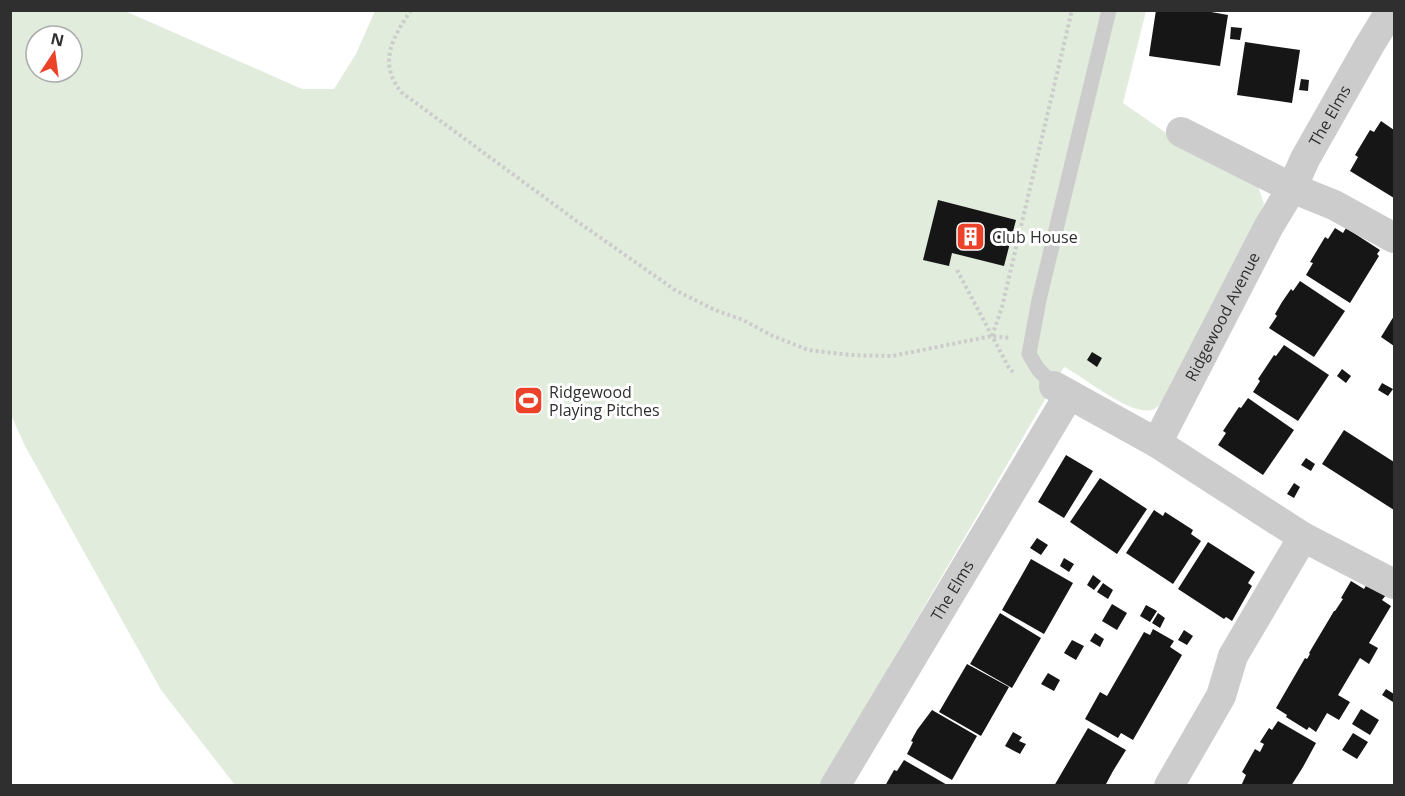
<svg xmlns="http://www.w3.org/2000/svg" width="1405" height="796" font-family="'Open Sans',sans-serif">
  <rect width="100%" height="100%" fill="#fff"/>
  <path fill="#e1ecdc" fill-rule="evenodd" d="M11,11H125L302,89H334L356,54L375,11H1146L1123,103L1172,137L1258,186L1264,204L1172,387C1167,394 1162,406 1154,409C1133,419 1085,377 1064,367L820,785H235L161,690L25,446L11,415ZM36,36H72V72H36Z"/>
  <path fill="#161616" d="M1156,10H1200L1228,15L1220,66L1149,56Z
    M1231,27L1242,28L1240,40L1230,39Z
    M1245,42L1300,50L1292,103L1237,95Z
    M1301,79L1309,80L1308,91L1299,90Z
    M1381,121L1394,130V198L1350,171L1358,157L1355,155L1370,130L1374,132Z
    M938,200L1016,220L1004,266L952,253L949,266L923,260Z
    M1335,228L1343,233L1346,228L1380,250L1377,254L1379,256L1350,303L1306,275L1313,263L1310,262L1325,237L1328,239Z
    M1300,281L1345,311L1314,357L1269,328L1277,316L1275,314L1282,302L1291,289L1293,291Z
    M1394,316V346L1381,337Z
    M1284,345L1329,375L1298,421L1253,392L1260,381L1258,379L1274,355L1276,356Z
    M1092,352L1102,358L1097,367L1087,360Z
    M1342,369L1351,376L1346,383L1337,376Z
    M1382,383L1393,389L1388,396L1378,390Z
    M1248,398L1294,430L1263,475L1218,445L1226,433L1223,431L1239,407L1241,408Z
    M1344,430L1394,462V510L1322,464Z
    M1066,455L1093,471L1064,518L1038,502Z
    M1306,458L1315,464L1311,471L1301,465Z
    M1100,478L1147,509L1117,554L1070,522Z
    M1294,483L1300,487L1294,498L1287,494Z
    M1154,510L1163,516L1165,512L1193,530L1191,534L1201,541L1173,584L1126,553Z
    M1037,538L1048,545L1041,555L1030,548Z
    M1208,542L1255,572L1248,583L1252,586L1232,621L1226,617L1224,619L1178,589Z
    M1064,558L1074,564L1069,572L1060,566Z
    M1031,559L1073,583L1044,634L1002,610Z
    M1093,575L1101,581L1094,590L1087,585Z
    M1351,581L1364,589L1367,584L1386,595L1382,600L1391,606L1369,643L1378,648L1369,664L1360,658L1338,695L1350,702L1339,720L1327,713L1316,732L1309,727L1307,730L1286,717L1287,715L1276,708L1305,658L1307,659L1310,654L1309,653L1334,611H1335L1343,599L1341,598Z
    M1103,583L1113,590L1108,599L1097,592Z
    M1112,604L1127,613L1117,630L1102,621Z
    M1146,605L1157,611L1150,622L1140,616Z
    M1000,613L1041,638L1012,688L970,664Z
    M1158,613L1165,618L1160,628L1152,623Z
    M1153,629L1174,641L1170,647L1182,655L1133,740L1121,733L1118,738L1085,719L1100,692L1107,696L1144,632L1150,635Z
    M1184,630L1193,636L1187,645L1178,640Z
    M1095,633L1104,639L1100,647L1090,641Z
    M1072,640L1084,646L1076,660L1064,653Z
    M967,664L1009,687L981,736L939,712Z
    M1048,673L1060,680L1054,691L1041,684Z
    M1386,689L1394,694L1393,702L1382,695Z
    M1361,709L1379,720L1370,735L1352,724Z
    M932,710L977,736L952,780L907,754L913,742L911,741L917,730Z
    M1278,721L1316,743L1303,767L1291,786H1241L1246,775L1242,772L1255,749L1260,752L1264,744L1260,742L1269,728L1272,730Z
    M1088,728L1126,750L1113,771L1105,786H1054Z
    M1013,732L1022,737L1019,741L1026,744L1020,754L1005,746Z
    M1353,733L1368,742L1357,759L1342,750Z
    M904,760L949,786H885L894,770L897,771Z"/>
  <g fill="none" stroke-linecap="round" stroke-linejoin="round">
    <path stroke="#ccc" stroke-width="4" stroke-dasharray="3 3" stroke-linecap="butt" d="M411,10C392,39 378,62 401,92L578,222L675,290L715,310L743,320L771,335L808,350L851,355L892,356L992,336L1010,338
      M957,270L1009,368L1013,372
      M992,336L1002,307L1072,10"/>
    <path stroke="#ccc" stroke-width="15" d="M1054,386L1038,369L1029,354L1039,300L1109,10"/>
    <g stroke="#ccc" stroke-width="30">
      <path d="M1181,132L1292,188L1334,205L1394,238"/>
      <path id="s1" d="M1054,386L1157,443L1269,226L1292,188L1305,159L1369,46L1391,10"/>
      <path d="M1157,443L1303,537L1394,584"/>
      <path id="s2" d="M835,786L1069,395"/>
      <path d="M1169,786L1221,696L1233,656L1303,537"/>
    </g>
  </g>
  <defs>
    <symbol id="building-square" viewBox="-11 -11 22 22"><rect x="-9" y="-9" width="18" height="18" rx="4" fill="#ec422a" stroke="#fff"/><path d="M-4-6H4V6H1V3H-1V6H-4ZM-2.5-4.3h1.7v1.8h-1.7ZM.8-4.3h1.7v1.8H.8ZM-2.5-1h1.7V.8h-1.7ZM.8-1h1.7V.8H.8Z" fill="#fff"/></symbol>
    <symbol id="stadium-square" viewBox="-11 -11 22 22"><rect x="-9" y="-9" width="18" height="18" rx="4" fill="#ec422a" stroke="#fff"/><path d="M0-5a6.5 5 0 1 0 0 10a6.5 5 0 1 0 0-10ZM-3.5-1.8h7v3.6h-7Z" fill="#fff"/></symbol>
  </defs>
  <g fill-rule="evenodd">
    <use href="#building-square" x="954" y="220" width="33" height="33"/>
    <use href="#stadium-square" x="512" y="384" width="33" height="33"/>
  </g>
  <g text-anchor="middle" stroke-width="6" stroke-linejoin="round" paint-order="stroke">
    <g font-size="16" fill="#2f2f2f" stroke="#fff">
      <text dy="6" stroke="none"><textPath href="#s1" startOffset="488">The Elms</textPath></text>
      <text dy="6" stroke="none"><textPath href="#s1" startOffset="260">Ridgewood Avenue</textPath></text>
      <text dy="6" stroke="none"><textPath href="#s2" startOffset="228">The Elms</textPath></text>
    </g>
    <g font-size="16" fill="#2f2f2f" stroke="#fff" text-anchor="start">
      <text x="992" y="243">Club House</text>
      <text x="549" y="398">Ridgewood<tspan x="549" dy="18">Playing Pitches</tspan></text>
    </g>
  </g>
  <rect width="1405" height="796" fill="none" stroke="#2f2f2f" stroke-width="24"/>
  <g transform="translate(54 54) rotate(13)"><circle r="28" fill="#ffffff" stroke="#acacac" stroke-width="1.5"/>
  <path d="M0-4.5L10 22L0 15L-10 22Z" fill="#ec422a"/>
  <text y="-9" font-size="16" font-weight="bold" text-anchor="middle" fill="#2f2f2f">N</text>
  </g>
</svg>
